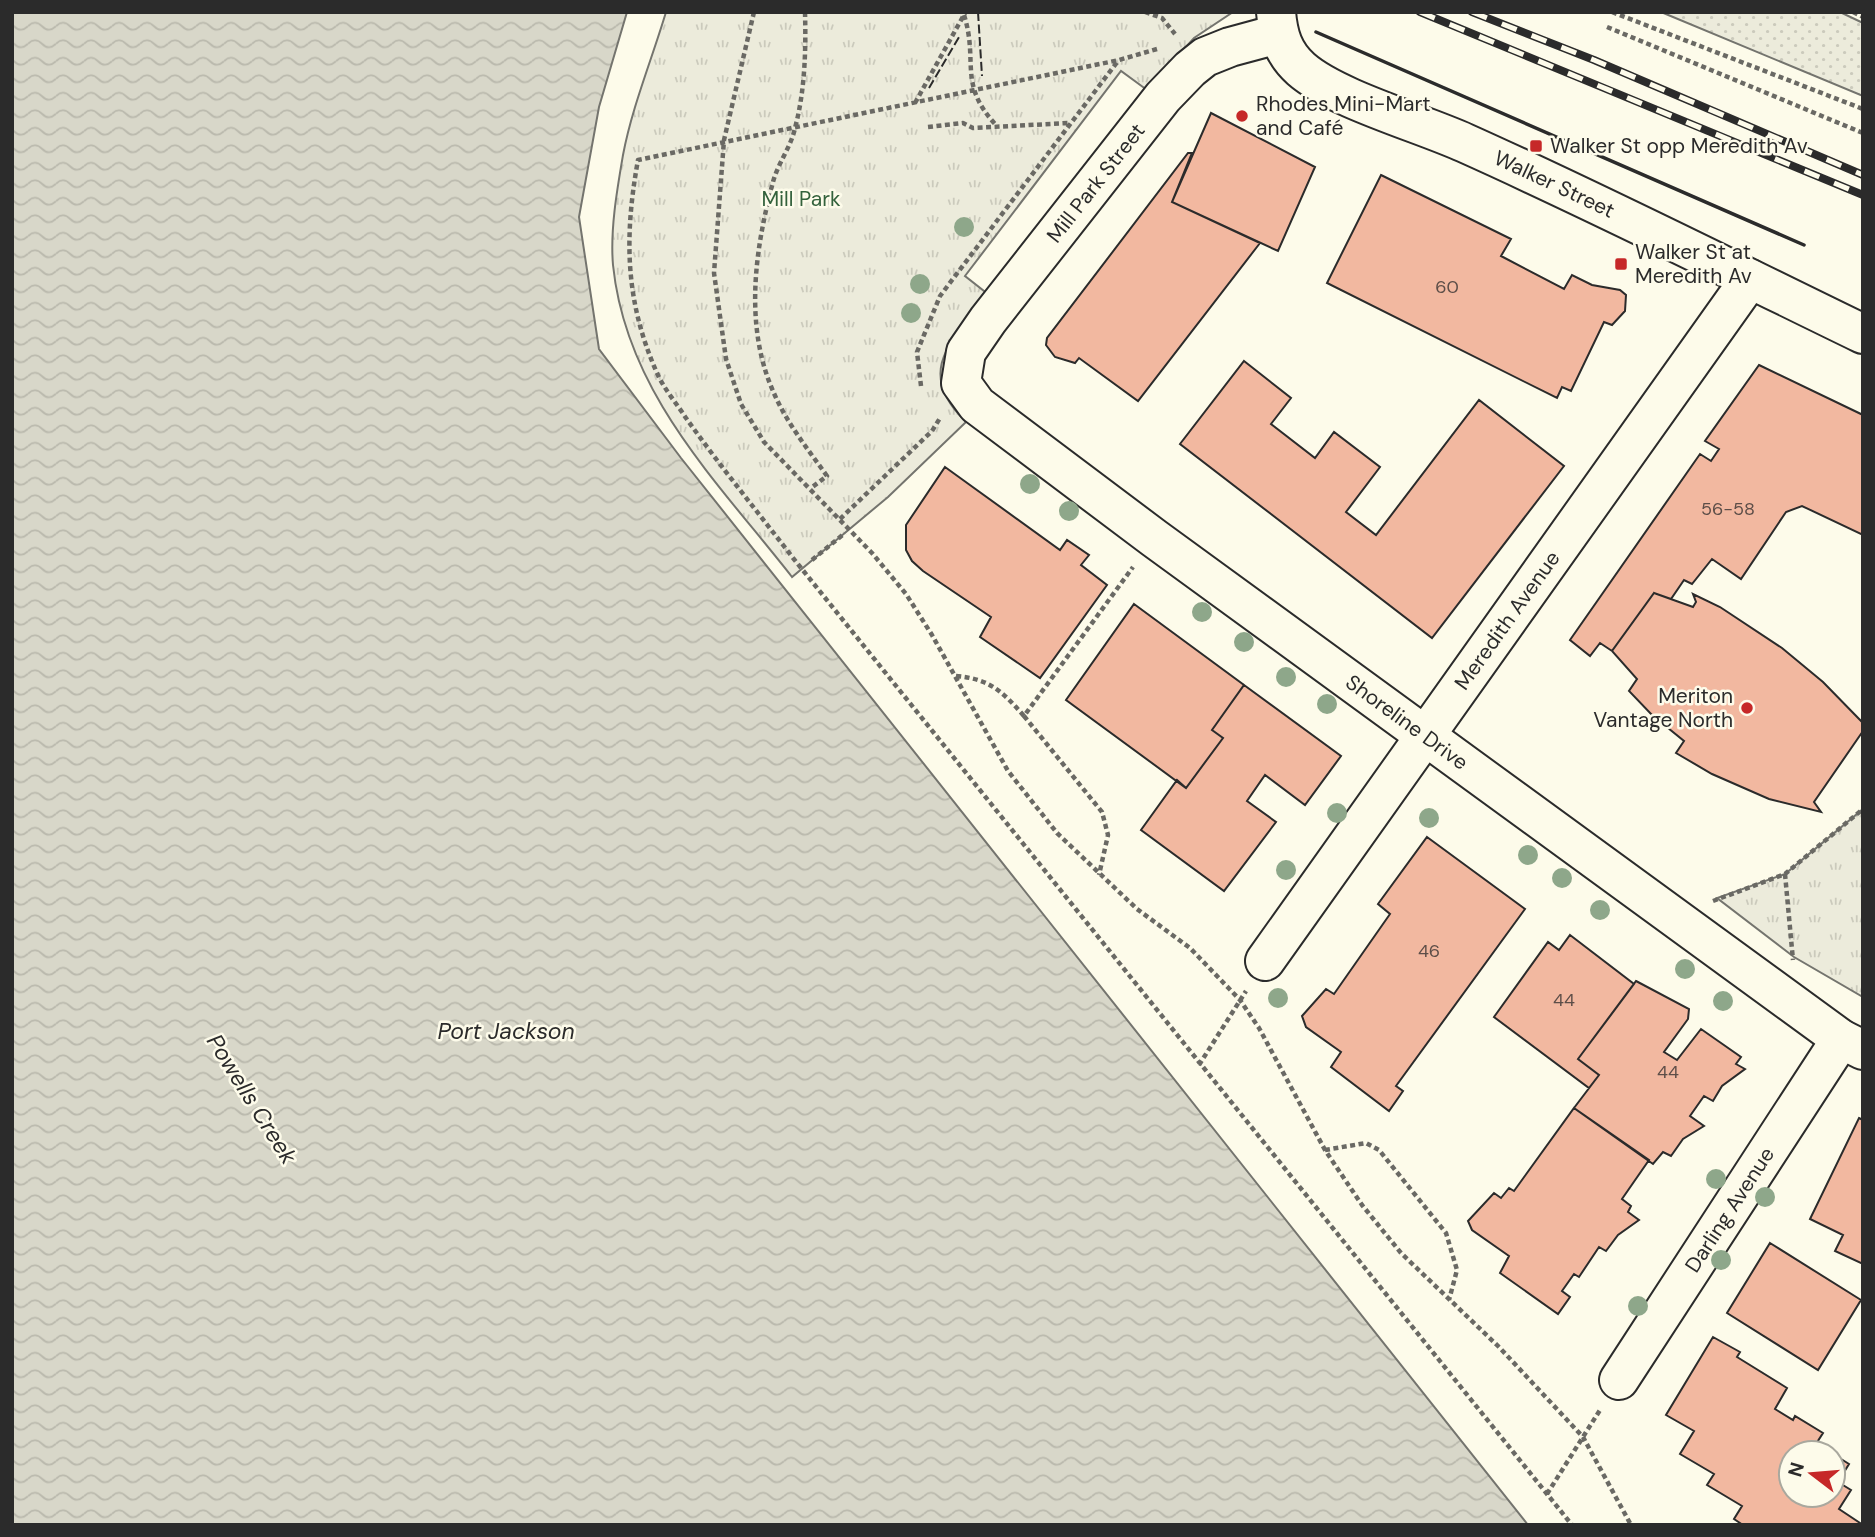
<svg xmlns="http://www.w3.org/2000/svg" width="1875" height="1537" font-family="'DM Sans',sans-serif">
  <defs>
    <pattern id="grass-dots" width="8" height="8" patternUnits="userSpaceOnUse" patternTransform="scale(1.75)"><rect width="8" height="8" fill="#ecebdb"/><path d="M2 2h.1M6 6h.1" fill="none" stroke="#cbcabc" stroke-width="1.8" stroke-linecap="round"/></pattern>
    <pattern id="park-tufts" width="24" height="20" patternUnits="userSpaceOnUse" patternTransform="scale(1.75)"><rect width="24" height="20" fill="#ecebdb"/><path d="M3 7l-1-3M5 7V3M7 7l1-3M15 17l-1-3M17 17v-4M19 17l1-3" fill="none" stroke="#cbcabc"/></pattern>
    <pattern id="water-waves" width="16" height="10" patternUnits="userSpaceOnUse" patternTransform="scale(1.75)"><rect width="16" height="10" fill="#d8d7c9"/><path d="M0 5q4-4 8 0t8 0" fill="none" stroke="#bab9ad"/></pattern>
  </defs>
  <rect width="100%" height="100%" fill="#fdfbea"/>
  <path fill="url(#grass-dots)" stroke="#74746e" stroke-width="2" d="M1661,12H1840L1863,23V96Z"/>
  <path fill="url(#park-tufts)" stroke="#74746e" stroke-width="2" d="M666,12H1233L1194,38L1147,90L1121,71L965,276L989,295C953,339 913,371 966,422L888,497L792,577C717,481 626,393 613,265C610,230 617,190 623,155C632,107 652,59 666,12Z
    M1863,809V997L1794,957L1717,898L1785,874Z"/>
  <path fill="url(#water-waves)" stroke="#74746e" stroke-width="2" d="M12,12H627L599,107L579,217L599,349L681,458L1528,1525H12Z"/>
  <path fill="#f2b8a0" stroke="#2b2b2b" stroke-width="2" d="M1211,113L1315,167L1278,251L1172,202Z
    M1188,153H1192L1172,202L1260,243L1138,401L1079,358L1075,363L1055,357L1046,345L1047,338Z
    M1381,175L1511,239L1501,256L1564,289L1572,275L1592,285L1620,290L1626,295L1625,311L1612,325L1604,322L1571,391L1562,387L1557,398L1327,283Z
    M1244,361L1291,398L1271,424L1315,458L1334,432L1380,467L1346,512L1376,535L1479,400L1564,466L1432,638L1180,444Z
    M1759,365L1863,415V535L1802,506L1786,512L1741,579L1712,559L1692,584L1684,580L1671,599L1654,593L1612,651L1600,643L1590,656L1570,640L1700,454L1711,461L1719,449L1705,441Z
    M945,467L1060,550L1067,540L1089,555L1081,565L1107,585L1040,678L980,637L991,617L923,571L912,561L906,550V525Z
    M1654,593L1693,607L1696,602L1693,594L1720,607L1782,648L1823,682L1863,723V731L1814,802L1821,812L1769,799L1712,774L1676,753L1684,741L1652,715L1629,691L1637,679L1612,651Z
    M1134,604L1244,685L1212,730L1223,738L1186,788L1066,700Z
    M1244,685L1341,756L1305,805L1265,775L1247,801L1276,822L1224,891L1141,830L1177,780L1186,788L1223,738L1212,730Z
    M1427,837L1525,909L1396,1086L1403,1091L1389,1111L1331,1067L1341,1052L1306,1027L1302,1016L1326,989L1334,994L1390,914L1378,904Z
    M1570,935L1634,984L1578,1059L1599,1075L1589,1088L1494,1017L1548,942L1559,950Z
    M1636,981L1689,1009L1688,1019L1664,1052L1677,1060L1701,1029L1741,1057L1736,1064L1745,1069L1722,1086L1713,1101L1704,1096L1690,1116L1704,1126L1683,1139L1671,1156L1663,1152L1653,1164L1574,1108L1599,1075L1578,1059Z
    M1574,1108L1649,1160L1622,1199L1631,1206L1628,1212L1639,1220L1618,1235L1606,1251L1599,1247L1579,1277L1574,1274L1562,1291L1570,1297L1558,1314L1500,1273L1509,1256L1472,1230L1468,1221L1494,1193L1501,1198L1509,1188L1514,1191Z
    M1859,1118L1863,1120V1264L1835,1251L1843,1235L1810,1219Z
    M1770,1243L1861,1300L1818,1370L1727,1313Z
    M1713,1337L1740,1352L1737,1357L1787,1388L1775,1409L1793,1420L1795,1416L1823,1433L1816,1444L1831,1453H1791V1495H1833V1454L1849,1464L1838,1482L1851,1490L1839,1509L1863,1525H1743L1734,1519L1742,1506L1707,1485L1714,1474L1680,1454L1694,1431L1666,1415Z"/>
  <g fill="none" stroke-linecap="round" stroke-linejoin="round">
    <defs>
      <g id="minor">
        <path id="s1" d="M1276,12C1278,35 1283,53 1301,69C1335,99 1421,123 1465,143C1599,203 1731,270 1863,334"/>
        <path id="s2" d="M1278,34L1230,47L1205,57L1190,69L1163,97L988,320L966,352L961,383L977,405L1154,538L1841,1039L1863,1050"/>
        <path id="s3" d="M1265,961L1750,279"/>
        <path id="s4" d="M1619,1380L1841,1039"/>
      </g>
    </defs>
    <use href="#minor" stroke="#2b2b2b" stroke-width="42"/>
    <path stroke="#6a6964" stroke-width="4.5" stroke-dasharray="5 3.5" stroke-linecap="butt" d="M754,12L724,140L714,273L726,359L741,404L764,442L872,553L906,594L932,635L1008,771L1057,833L1137,909L1190,948L1240,1000L1259,1028L1325,1150L1362,1205L1401,1253L1499,1347L1583,1437L1631,1525
      M805,12C806,50 805,91 795,128C791,147 778,163 773,182C755,249 744,325 773,391C786,422 807,448 827,476L811,488
      M1145,12L1162,18L1175,34
      M1612,12L1863,109
      M1853,12L1863,17
      M964,15C979,62 957,84 997,126
      M1607,27L1863,133
      M1157,49L1119,60L638,160C624,237 625,301 657,373C664,389 677,404 686,418C720,466 757,511 793,558L1572,1525
      M915,103L965,13
      M928,127L963,123L973,128L1069,123
      M921,386L917,352L940,296L1118,61
      M840,519L932,431L940,418
      M812,560L845,533
      M956,676C990,679 1002,691 1024,716L1133,567
      M1024,716L1102,812L1108,835L1099,875
      M1785,874L1793,960
      M1713,901L1785,874L1863,809
      M1199,1065L1246,991
      M1325,1150L1366,1143L1379,1150L1446,1233L1457,1270L1449,1300
      M1547,1494L1600,1410"/>
    <use href="#minor" stroke="#fdfbea" stroke-width="38"/>
    <defs>
      <path id="rail" d="M1420,12L1863,195
        M1472,12L1594,60L1863,175"/>
    </defs>
    <use href="#rail" stroke="#2b2b2b" stroke-width="8"/>
    <use href="#rail" stroke="#fdfbea" stroke-width="5" stroke-dasharray="16" stroke-linecap="butt"/>
    <path stroke="#2b2b2b" stroke-width="2" stroke-dasharray="9 3.5" stroke-linecap="butt" d="M978,12L982,76
      M960,13V12
      M929,88L959,37"/>
    <path stroke="#2b2b2b" stroke-width="3.5" d="M1316,32L1804,245"/>
  </g>
  <g fill="#8ea78a">
    <circle cx="964" cy="227" r="10"/>
    <circle cx="920" cy="284" r="10"/>
    <circle cx="911" cy="313" r="10"/>
    <circle cx="1030" cy="484" r="10"/>
    <circle cx="1069" cy="511" r="10"/>
    <circle cx="1202" cy="612" r="10"/>
    <circle cx="1244" cy="642" r="10"/>
    <circle cx="1286" cy="677" r="10"/>
    <circle cx="1327" cy="704" r="10"/>
    <circle cx="1337" cy="813" r="10"/>
    <circle cx="1429" cy="818" r="10"/>
    <circle cx="1528" cy="855" r="10"/>
    <circle cx="1286" cy="870" r="10"/>
    <circle cx="1562" cy="878" r="10"/>
    <circle cx="1600" cy="910" r="10"/>
    <circle cx="1685" cy="969" r="10"/>
    <circle cx="1278" cy="998" r="10"/>
    <circle cx="1723" cy="1001" r="10"/>
    <circle cx="1716" cy="1179" r="10"/>
    <circle cx="1765" cy="1197" r="10"/>
    <circle cx="1721" cy="1260" r="10"/>
    <circle cx="1638" cy="1306" r="10"/>
  </g>
  <g fill="#c62828" stroke="#fdfbea" stroke-width="2.5">
    <circle cx="1242" cy="116" r="7"/>
    <rect x="1529" y="139" width="14" height="14" rx="3.5"/>
    <rect x="1614" y="257" width="14" height="14" rx="3.5"/>
    <circle cx="1747" cy="708" r="7"/>
  </g>
  <g text-anchor="middle" stroke-width="5" stroke-linejoin="round" paint-order="stroke">
    <g font-size="18" fill="#5d4e48">
      <text x="1447" y="293">60</text>
      <text x="1728" y="515">56-58</text>
      <text x="1429" y="957">46</text>
      <text x="1564" y="1006">44</text>
      <text x="1668" y="1078">44</text>
    </g>
    <g font-size="21" fill="#2b2b2b" stroke="#fdfbea" text-anchor="start">
      <text x="1256" y="111">Rhodes Mini-Mart<tspan x="1256" dy="24">and Café</tspan></text>
      <text x="1550" y="153">Walker St opp Meredith Av</text>
      <text x="1635" y="259">Walker St at<tspan x="1635" dy="24">Meredith Av</tspan></text>
      <text x="1733" y="703" text-anchor="end">Meriton<tspan x="1733" dy="24">Vantage North</tspan></text>
    </g>
    <g font-size="21" fill="#2b2b2b" stroke="#fdfbea">
      <text transform="translate(1096 183) rotate(-52)" y="7">Mill Park Street</text>
      <text dy="7" stroke="none"><textPath href="#s1" startOffset="343">Walker Street</textPath></text>
      <text dy="7" stroke="none"><textPath href="#s3" startOffset="418">Meredith Avenue</textPath></text>
      <text dy="7" stroke="none"><textPath href="#s2" startOffset="1050">Shoreline Drive</textPath></text>
      <text dy="7" stroke="none"><textPath href="#s4" startOffset="203">Darling Avenue</textPath></text>
    </g>
    <g font-size="21" fill="#34623c" stroke="#fdfbea">
      <text x="801" y="206">Mill Park</text>
    </g>
    <g font-size="23" font-style="italic" fill="#2b2b2b" stroke="#fdfbea">
      <text x="506" y="1039">Port Jackson</text>
      <text transform="translate(252 1099) rotate(58)" y="8">Powells Creek</text>
    </g>
  </g>
  <rect width="1875" height="1537" fill="none" stroke="#2b2b2b" stroke-width="28"/>
  <g transform="translate(1812 1474) rotate(286)"><circle r="33" fill="#fdfbea" stroke="#a9a89e" stroke-width="2"/>
  <path d="M0-5L12 26L0 18L-12 26Z" fill="#c62828"/>
  <text y="-10" font-size="19" font-weight="bold" text-anchor="middle" fill="#2b2b2b">N</text>
  </g>
</svg>
